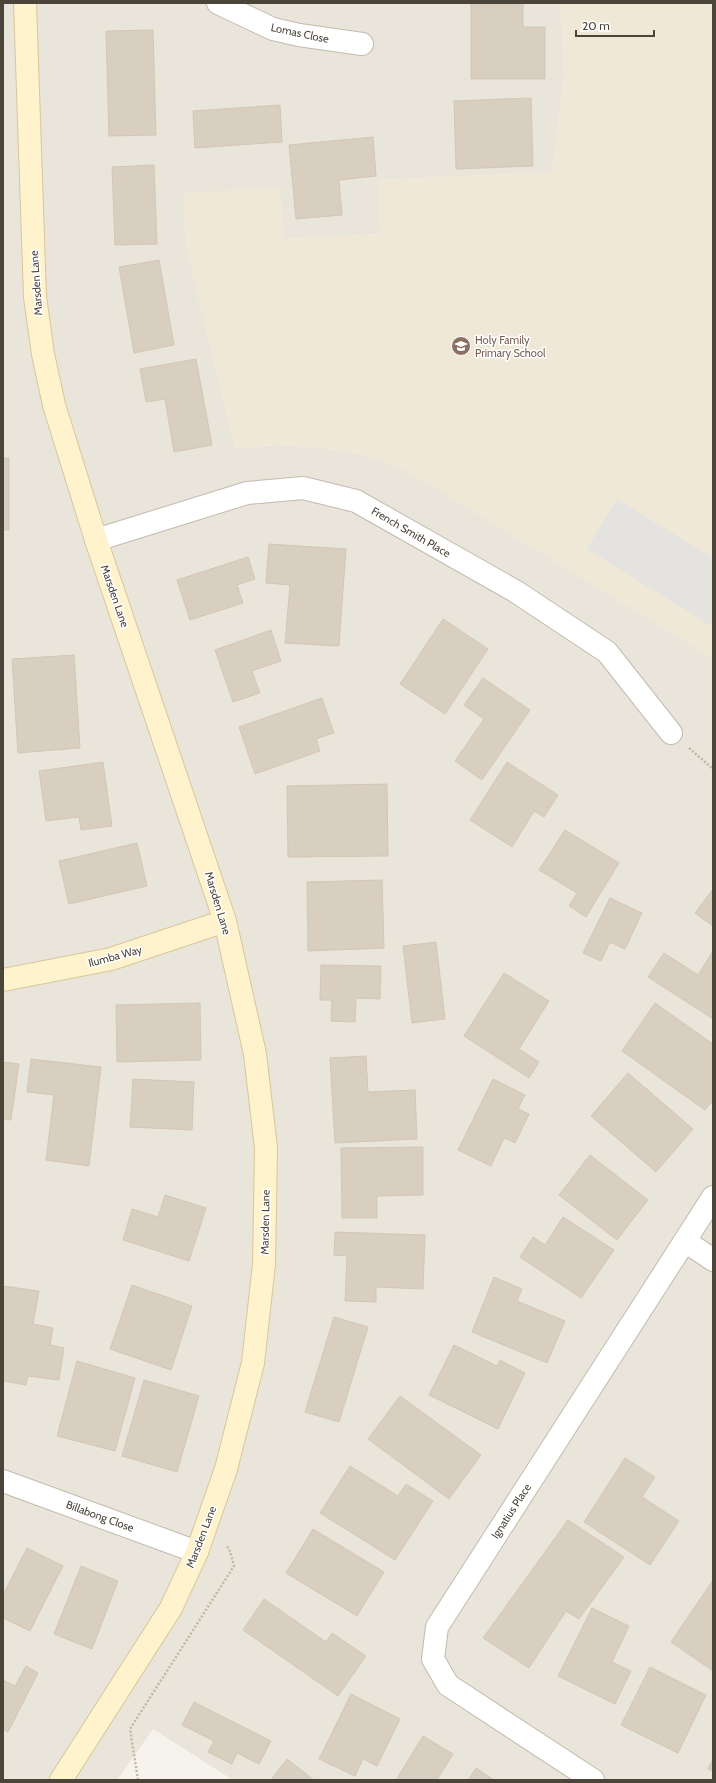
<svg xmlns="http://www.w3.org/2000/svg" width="716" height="1783" font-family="Cabin,sans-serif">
  <rect width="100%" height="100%" fill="#f6f3ec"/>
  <path fill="#eae5da" d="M3,3H561L564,74L552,172L379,180L380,234L283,239L235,449L276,445L315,447L358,454L399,467L431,485L713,658V1780H233L153,1729L117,1780H3Z"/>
  <path fill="#efe8d6" d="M561,3H713V658L431,485L399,467L358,454L315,447L275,445L235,449L186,247L183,193L280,188L284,239L380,234L379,180L552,172L564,74Z"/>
  <path fill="#e5e3e0" d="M617,499L713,558V627L587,549Z"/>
  <path fill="#d8cfc1" stroke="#d3c7b4" d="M471,3H523V27H545V79H471Z
    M153,30L156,135L109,136L106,31Z
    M531,98L533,166L456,169L454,101Z
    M280,105L282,142L195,148L193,111Z
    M373,137L376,176L339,180L342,215L296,219L289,145Z
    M154,165L157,244L115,245L112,167Z
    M159,260L174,345L134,353L119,267Z
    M196,359L212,445L174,452L165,399L146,402L140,369Z
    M3,458H9V530H3Z
    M269,544L346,549L339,646L285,643L290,585L266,583Z
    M248,557L255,579L237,585L243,603L190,620L177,580Z
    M443,619L488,649L445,714L400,684Z
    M271,630L281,661L252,671L260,693L233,702L215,650Z
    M74,655L80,748L18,753L12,659Z
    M483,678L530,710L482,780L455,761L484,719L464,705Z
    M322,698L334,733L316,739L320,751L255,774L239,727Z
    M103,762L112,826L81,830L79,817L46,821L39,771Z
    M507,762L558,795L544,817L534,811L512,847L470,820Z
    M387,784L388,856L288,857L287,786Z
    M565,830L619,863L586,917L569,906L577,893L539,870Z
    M137,843L147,886L69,904L59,861Z
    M382,880L384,948L308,951L307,882Z
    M713,889V926L695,913Z
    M610,898L642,913L625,949L610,942L601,961L583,953Z
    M436,942L445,1019L412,1023L403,946Z
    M713,951V1019L648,977L664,953L698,975Z
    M321,965L381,966L380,999L356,998L355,1022L331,1021L332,1000H320Z
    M504,973L549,1001L519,1049L539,1062L529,1078L464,1036Z
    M200,1003L201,1060L117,1062L116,1005Z
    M655,1003L713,1044V1100L705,1110L622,1051Z
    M366,1056L368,1092L415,1090L417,1139L335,1143L330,1058Z
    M31,1059L101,1067L89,1166L46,1160L54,1095L27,1092Z
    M3,1062L19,1064L11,1120L3,1119Z
    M628,1073L693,1129L656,1172L591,1116Z
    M133,1079L194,1082L192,1130L130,1127Z
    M493,1079L525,1095L518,1109L529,1114L515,1143L504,1138L491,1166L458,1150Z
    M423,1147V1195L377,1196V1218H342L341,1148Z
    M590,1155L648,1200L617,1240L559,1195Z
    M165,1195L206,1208L189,1261L123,1240L132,1209L158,1217Z
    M563,1217L614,1250L581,1298L520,1257L533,1237L545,1245Z
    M335,1232L425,1235L423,1289L376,1287V1302L345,1301L347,1256L334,1255Z
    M494,1277L522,1289L517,1301L565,1321L547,1363L472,1332Z
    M132,1285L192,1306L171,1370L110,1349Z
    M3,1286L39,1291L33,1324L53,1328L50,1345L64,1348L59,1380L28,1376L26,1385L3,1381Z
    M334,1317L368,1327L339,1422L305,1412Z
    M454,1345L497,1366L500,1360L525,1373L498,1429L429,1395Z
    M77,1361L135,1378L115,1451L57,1436Z
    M144,1380L199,1396L177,1472L122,1456Z
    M400,1396L481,1455L449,1499L368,1439Z
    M625,1458L655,1477L642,1497L679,1521L650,1565L584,1522Z
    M350,1466L398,1496L406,1484L433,1501L395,1560L320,1513Z
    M568,1520L624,1557L579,1619L566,1611L529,1668L483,1638Z
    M313,1529L384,1572L357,1616L286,1573Z
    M27,1548L63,1566L30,1631L3,1618V1595Z
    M81,1566L118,1581L92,1649L54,1634Z
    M713,1580V1671L671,1642Z
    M264,1599L326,1642L332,1633L366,1656L338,1696L243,1630Z
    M592,1608L629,1626L612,1662L631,1671L615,1704L558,1676Z
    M26,1666L38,1673L8,1732L3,1729V1680L15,1686Z
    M650,1667L706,1695L678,1753L621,1725Z
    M351,1694L400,1719L377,1766L363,1759L355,1776L319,1759Z
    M194,1702L271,1741L259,1764L237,1753L232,1764L208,1752L214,1741L182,1725Z
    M423,1736L453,1754L437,1780H396Z
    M287,1759L314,1780H271Z
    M713,1759V1771L708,1769Z
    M476,1768L494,1780H468Z"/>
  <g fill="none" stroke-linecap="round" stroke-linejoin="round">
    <defs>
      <path id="street" d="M218,3L273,29L299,35L362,44
        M96,540L247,493L303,488L356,501L515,591L607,652L671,733
        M685,1241L713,1260
        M3,1481L197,1552
        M593,1780L448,1685L433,1659L437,1627L713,1197"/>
      <path id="secondary" d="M25,3L35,297L43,354L54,405L96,540L225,921L255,1054L266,1148L264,1264L253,1363L226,1469L197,1552L171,1608L61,1780
        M3,980L111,959L225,921"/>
    </defs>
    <use href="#street" stroke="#c2bbae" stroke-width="24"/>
    <use href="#secondary" stroke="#d6c79b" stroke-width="24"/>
    <path stroke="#c4b79f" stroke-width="2.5" stroke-dasharray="2 2" stroke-linecap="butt" d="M689,748L713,769
      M138,1780L130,1729L234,1566L229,1548L225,1546"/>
    <use href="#street" stroke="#fff" stroke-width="22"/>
    <use href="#secondary" stroke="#fff3cd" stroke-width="22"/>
  </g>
  <defs>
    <symbol id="school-disc" viewBox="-11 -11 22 22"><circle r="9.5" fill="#8d6e63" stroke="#fff"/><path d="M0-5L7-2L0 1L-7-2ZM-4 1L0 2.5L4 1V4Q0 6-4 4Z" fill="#fff"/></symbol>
  </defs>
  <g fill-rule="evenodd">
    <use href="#school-disc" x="450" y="335" width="22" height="22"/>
  </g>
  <g text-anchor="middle" stroke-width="3" stroke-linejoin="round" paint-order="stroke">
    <g font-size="11" fill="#4b4439" stroke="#fff">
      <text transform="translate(300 33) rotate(12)" y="4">Lomas Close</text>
      <text transform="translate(36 283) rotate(-94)" y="4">Marsden Lane</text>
      <text transform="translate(411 532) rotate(30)" y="4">French Smith Place</text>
      <text transform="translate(115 596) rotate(71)" y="4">Marsden Lane</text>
      <text transform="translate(218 903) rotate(73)" y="4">Marsden Lane</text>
      <text transform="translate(115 956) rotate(-15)" y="4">Ilumba Way</text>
      <text transform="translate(265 1222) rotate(-89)" y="4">Marsden Lane</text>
      <text transform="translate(511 1511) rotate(-57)" y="4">Ignatius Place</text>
      <text transform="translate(100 1516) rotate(20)" y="4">Billabong Close</text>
      <text transform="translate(201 1537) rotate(-69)" y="4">Marsden Lane</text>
    </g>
    <g font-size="11" fill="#785e54" stroke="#fff" text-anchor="start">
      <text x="475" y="344">Holy Family<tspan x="475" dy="13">Primary School</tspan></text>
    </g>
  </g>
  <rect width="716" height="1783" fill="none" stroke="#4b4439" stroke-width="8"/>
  <path d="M576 30v6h78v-6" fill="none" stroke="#4b4439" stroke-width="2"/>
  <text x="582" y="30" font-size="12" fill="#4b4439" stroke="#ffffff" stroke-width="3" paint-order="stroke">20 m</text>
</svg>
